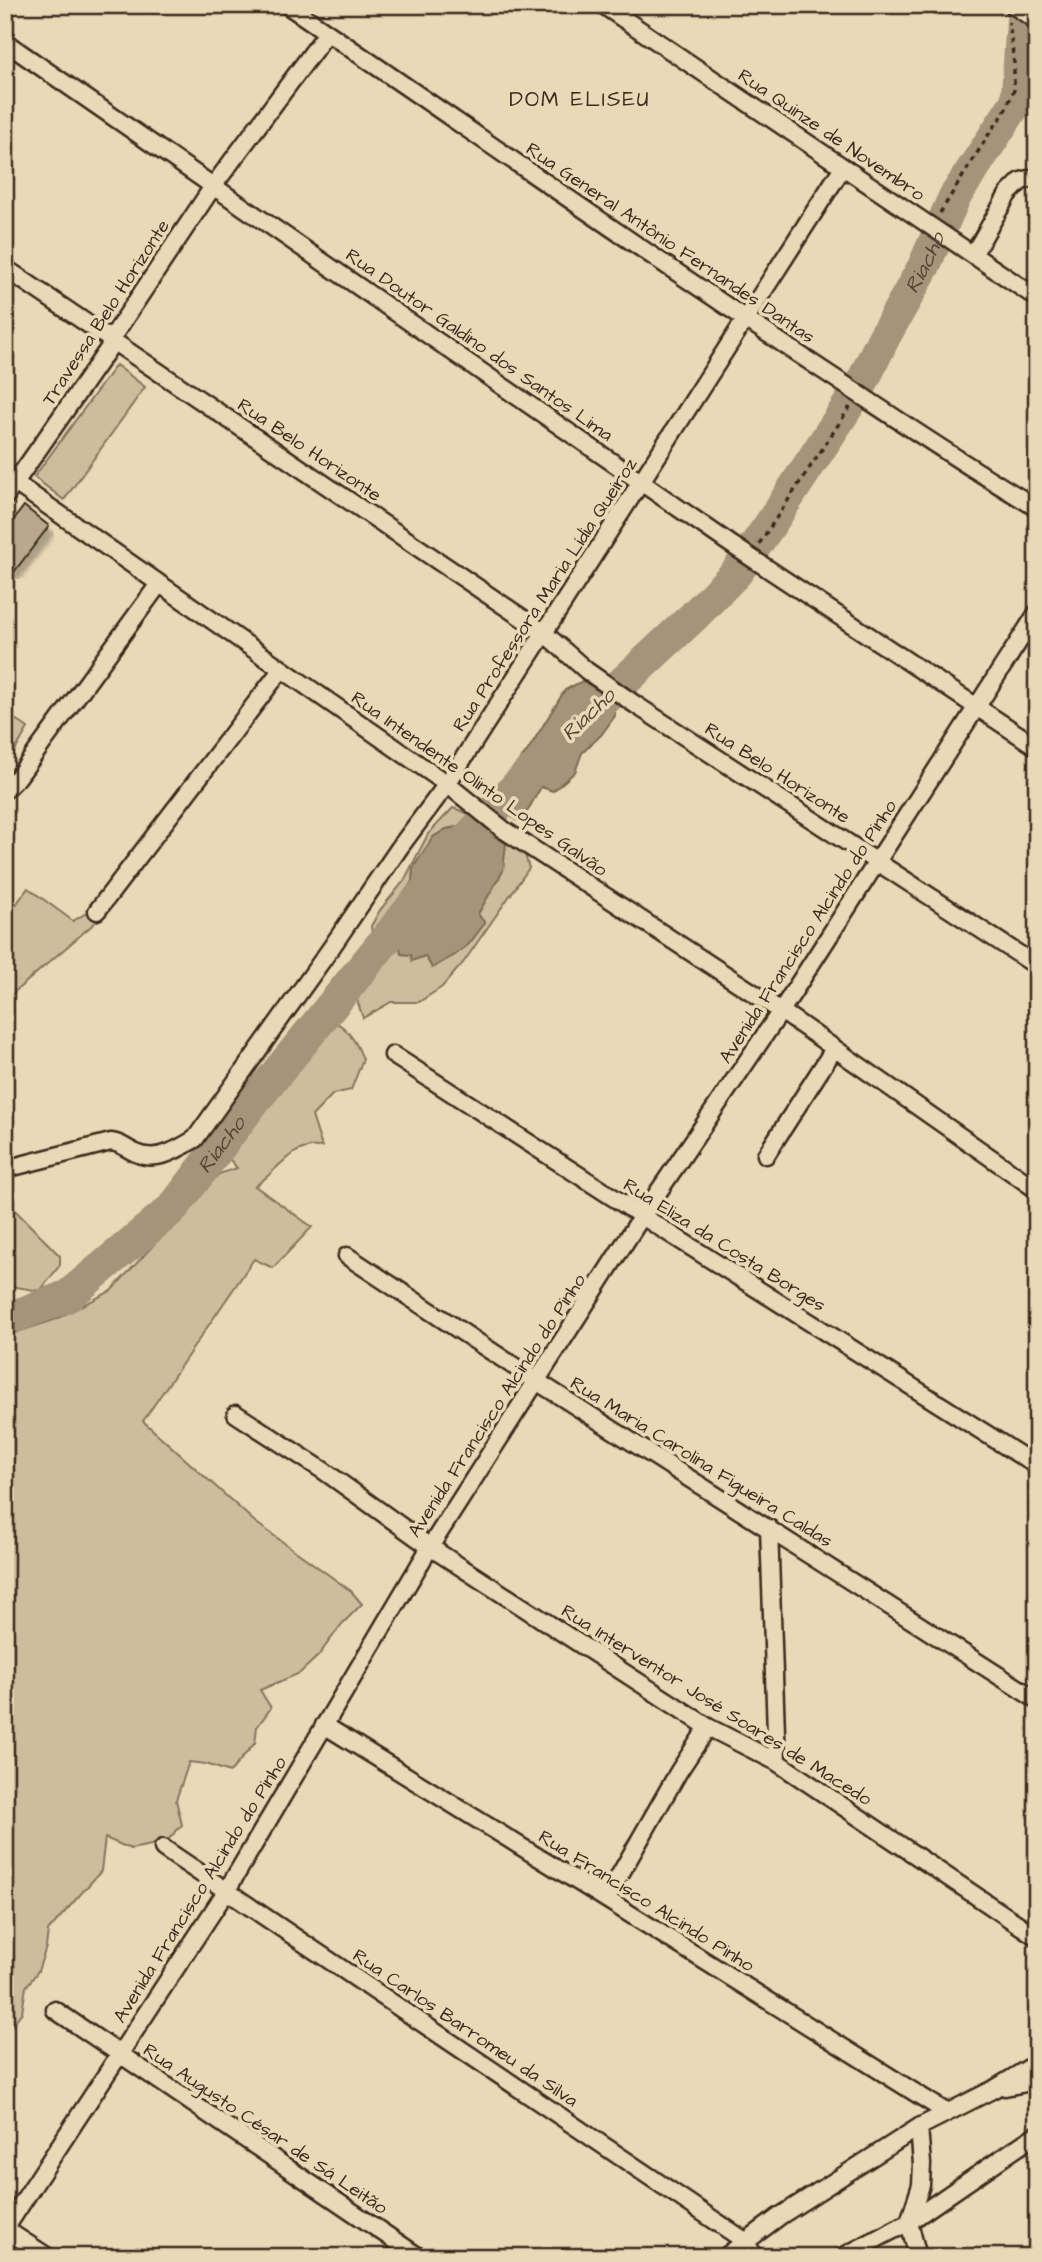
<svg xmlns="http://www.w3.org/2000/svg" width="1042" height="2262" font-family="'Architects Daughter',sans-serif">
  <defs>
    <filter id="shadow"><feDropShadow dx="4.5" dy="8" stdDeviation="2" flood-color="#0004"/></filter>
  </defs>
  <rect width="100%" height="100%" fill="#ead9b6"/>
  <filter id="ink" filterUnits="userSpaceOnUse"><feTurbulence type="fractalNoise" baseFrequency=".0143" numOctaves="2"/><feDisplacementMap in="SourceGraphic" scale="14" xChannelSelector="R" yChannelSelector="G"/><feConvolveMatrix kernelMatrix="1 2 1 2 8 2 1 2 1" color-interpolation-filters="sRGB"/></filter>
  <g filter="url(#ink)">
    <path fill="#cebd9d" stroke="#84745e" stroke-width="2" d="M116,365L145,387L64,500L34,477Z
      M5,712L28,728L5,768Z
      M453,808L470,814L523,848L529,868L463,963L442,987L419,1002H391L363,1018L356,997L376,969L371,926L380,910L404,881L428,834Z
      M28,888L73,921L88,912L97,921L5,1000V920Z
      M310,1009C339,1022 351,1028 363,1059L351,1090L333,1094L312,1116L322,1147C288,1144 279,1171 255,1186L312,1227L273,1268L254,1259L143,1421L255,1522L351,1591L362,1604L342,1624L318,1656L300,1673L260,1690L271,1708L257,1727L255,1743L230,1772L206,1764L189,1762L176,1800L182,1825L166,1842L131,1849L105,1838L101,1871L48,1931L46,1947L38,1971L26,1987L22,2012L5,2034V1336L54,1320L111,1291L219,1174L237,1168L213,1140Z
      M5,1200L60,1256V1265L40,1291L10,1286L5,1295Z"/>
    <path fill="#a5937a" stroke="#7b6955" stroke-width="2" d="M582,681L602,691L615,702V716L601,735L582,753L575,772L553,791L541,787L524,817L516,820L506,812L497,801L501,785L528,750L565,690Z
      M465,825L488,833L506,843L503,871L478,914L485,923L469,944L455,955L432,968L425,956L412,961L411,955L401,954L398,932L406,902L412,894L407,889L412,881L413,868L433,837L446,829Z"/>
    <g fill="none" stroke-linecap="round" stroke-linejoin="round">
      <g stroke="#a5937a" stroke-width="33">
        <path id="s1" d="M588,715L693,617L736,573L769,526L859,389L883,339L924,266L954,198L1017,101L1023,12L1021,5"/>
        <path id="s2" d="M5,1320L68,1296L173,1208L251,1105L469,837L530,772"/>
      </g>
    </g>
    <path fill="#b9a88c" stroke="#3b2a1e" stroke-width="2" filter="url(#shadow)" d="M24,506L49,526L14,572L5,566V531Z"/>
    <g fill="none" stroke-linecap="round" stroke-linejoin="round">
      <defs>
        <path id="minor" d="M287,5C466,127 643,252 824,371C894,417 964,465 1037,508
          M603,5L1037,298
          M1013,5L1037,21
          M5,42L729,543L1037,747
          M973,255L1008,194L1021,181L1037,177
          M5,268L543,632L587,671L636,705L1037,966
          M5,476L447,784L504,830L781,1011L1037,1190
          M5,497L109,348L111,339L214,185L327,33
          M5,790L18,777L159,584
          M97,911L281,670
          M393,1055L642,1216L1037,1466
          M766,1155L834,1049
          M5,1169L111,1142C122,1143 126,1149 136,1153C157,1163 178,1149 195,1139L331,948L400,847L447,784L843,167
          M347,1256L538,1382L1037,1700
          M236,1414L324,1471L430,1547L708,1727L777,1762L1037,1937
          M769,1528L777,1762
          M324,1725L606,1899L946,2112
          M163,1848L745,2241L755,2257
          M606,1899L679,1771L708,1727
          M55,2010L419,2257
          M1005,2087L1037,2081
          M5,2229L227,1890L430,1547L642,1216L781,1011L1037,613
          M5,2229L48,2257
          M725,2257L780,2216L919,2127L994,2089L1037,2063
          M842,2257L909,2222L1037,2134
          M918,2257L909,2222L921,2185L922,2164L919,2127"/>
      </defs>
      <use href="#minor" stroke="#3b2a1e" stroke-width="21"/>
      <path stroke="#3b2a1e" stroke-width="3.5" stroke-dasharray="5 5" stroke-linecap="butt" d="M940,213L989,134L1003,115L1014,90V63L1009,22
        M759,544L850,407"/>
      <use href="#minor" stroke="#ead9b6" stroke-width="16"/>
    </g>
  </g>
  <g text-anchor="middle" stroke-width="7" stroke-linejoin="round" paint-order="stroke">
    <g font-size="19" fill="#3b2a1e" stroke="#ead9b6">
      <text transform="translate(832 134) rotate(34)" y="7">Rua Quinze de Novembro</text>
      <text transform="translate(671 242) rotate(34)" y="7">Rua General Antônio Fernandes Dantas</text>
      <text transform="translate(105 312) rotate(-57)" y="7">Travessa Belo Horizonte</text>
      <text transform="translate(480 344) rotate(35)" y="7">Rua Doutor Galdino dos Santos Lima</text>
      <text transform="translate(310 449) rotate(34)" y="7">Rua Belo Horizonte</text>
      <text transform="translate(544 594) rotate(-57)" y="7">Rua Professora Maria Lídia Queiroz</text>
      <text transform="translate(778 772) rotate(33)" y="7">Rua Belo Horizonte</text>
      <text transform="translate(480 783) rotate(35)" y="7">Rua Intendente Olinto Lopes Galvão</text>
      <text transform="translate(807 931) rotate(-57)" y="7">Avenida Francisco Alcindo do Pinho</text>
      <text transform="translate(725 1244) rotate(32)" y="7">Rua Eliza da Costa Borges</text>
      <text transform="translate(496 1405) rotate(-57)" y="7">Avenida Francisco Alcindo do Pinho</text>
      <text transform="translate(702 1461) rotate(32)" y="7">Rua Maria Carolina Figueira Caldas</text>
      <text transform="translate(717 1704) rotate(32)" y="7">Rua Interventor José Soares de Macedo</text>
      <text transform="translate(199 1889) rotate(-58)" y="7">Avenida Francisco Alcindo do Pinho</text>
      <text transform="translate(647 1900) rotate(32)" y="7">Rua Francisco Alcindo Pinho</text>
      <text transform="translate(466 2027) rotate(34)" y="7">Rua Carlos Barromeu da Silva</text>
      <text transform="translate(266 2128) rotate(34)" y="7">Rua Augusto César de Sá Leitão</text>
    </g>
    <g font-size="21" letter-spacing="2" fill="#3b2a1e" stroke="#ead9b6">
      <text x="580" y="106">DOM ELISEU</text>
    </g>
    <g font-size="21" font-style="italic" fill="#564435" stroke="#ead9b6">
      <text dy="7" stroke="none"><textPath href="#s1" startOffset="569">Riacho</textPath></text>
      <text transform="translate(588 714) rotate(-44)" y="7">Riacho</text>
      <text dy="7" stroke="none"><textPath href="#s2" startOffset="284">Riacho</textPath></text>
    </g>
  </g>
  <rect width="1042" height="2262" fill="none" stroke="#ead9b6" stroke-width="28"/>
  <rect x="14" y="14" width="1014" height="2234" fill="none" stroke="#3b2a1e" stroke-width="2.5" filter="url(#ink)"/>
</svg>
